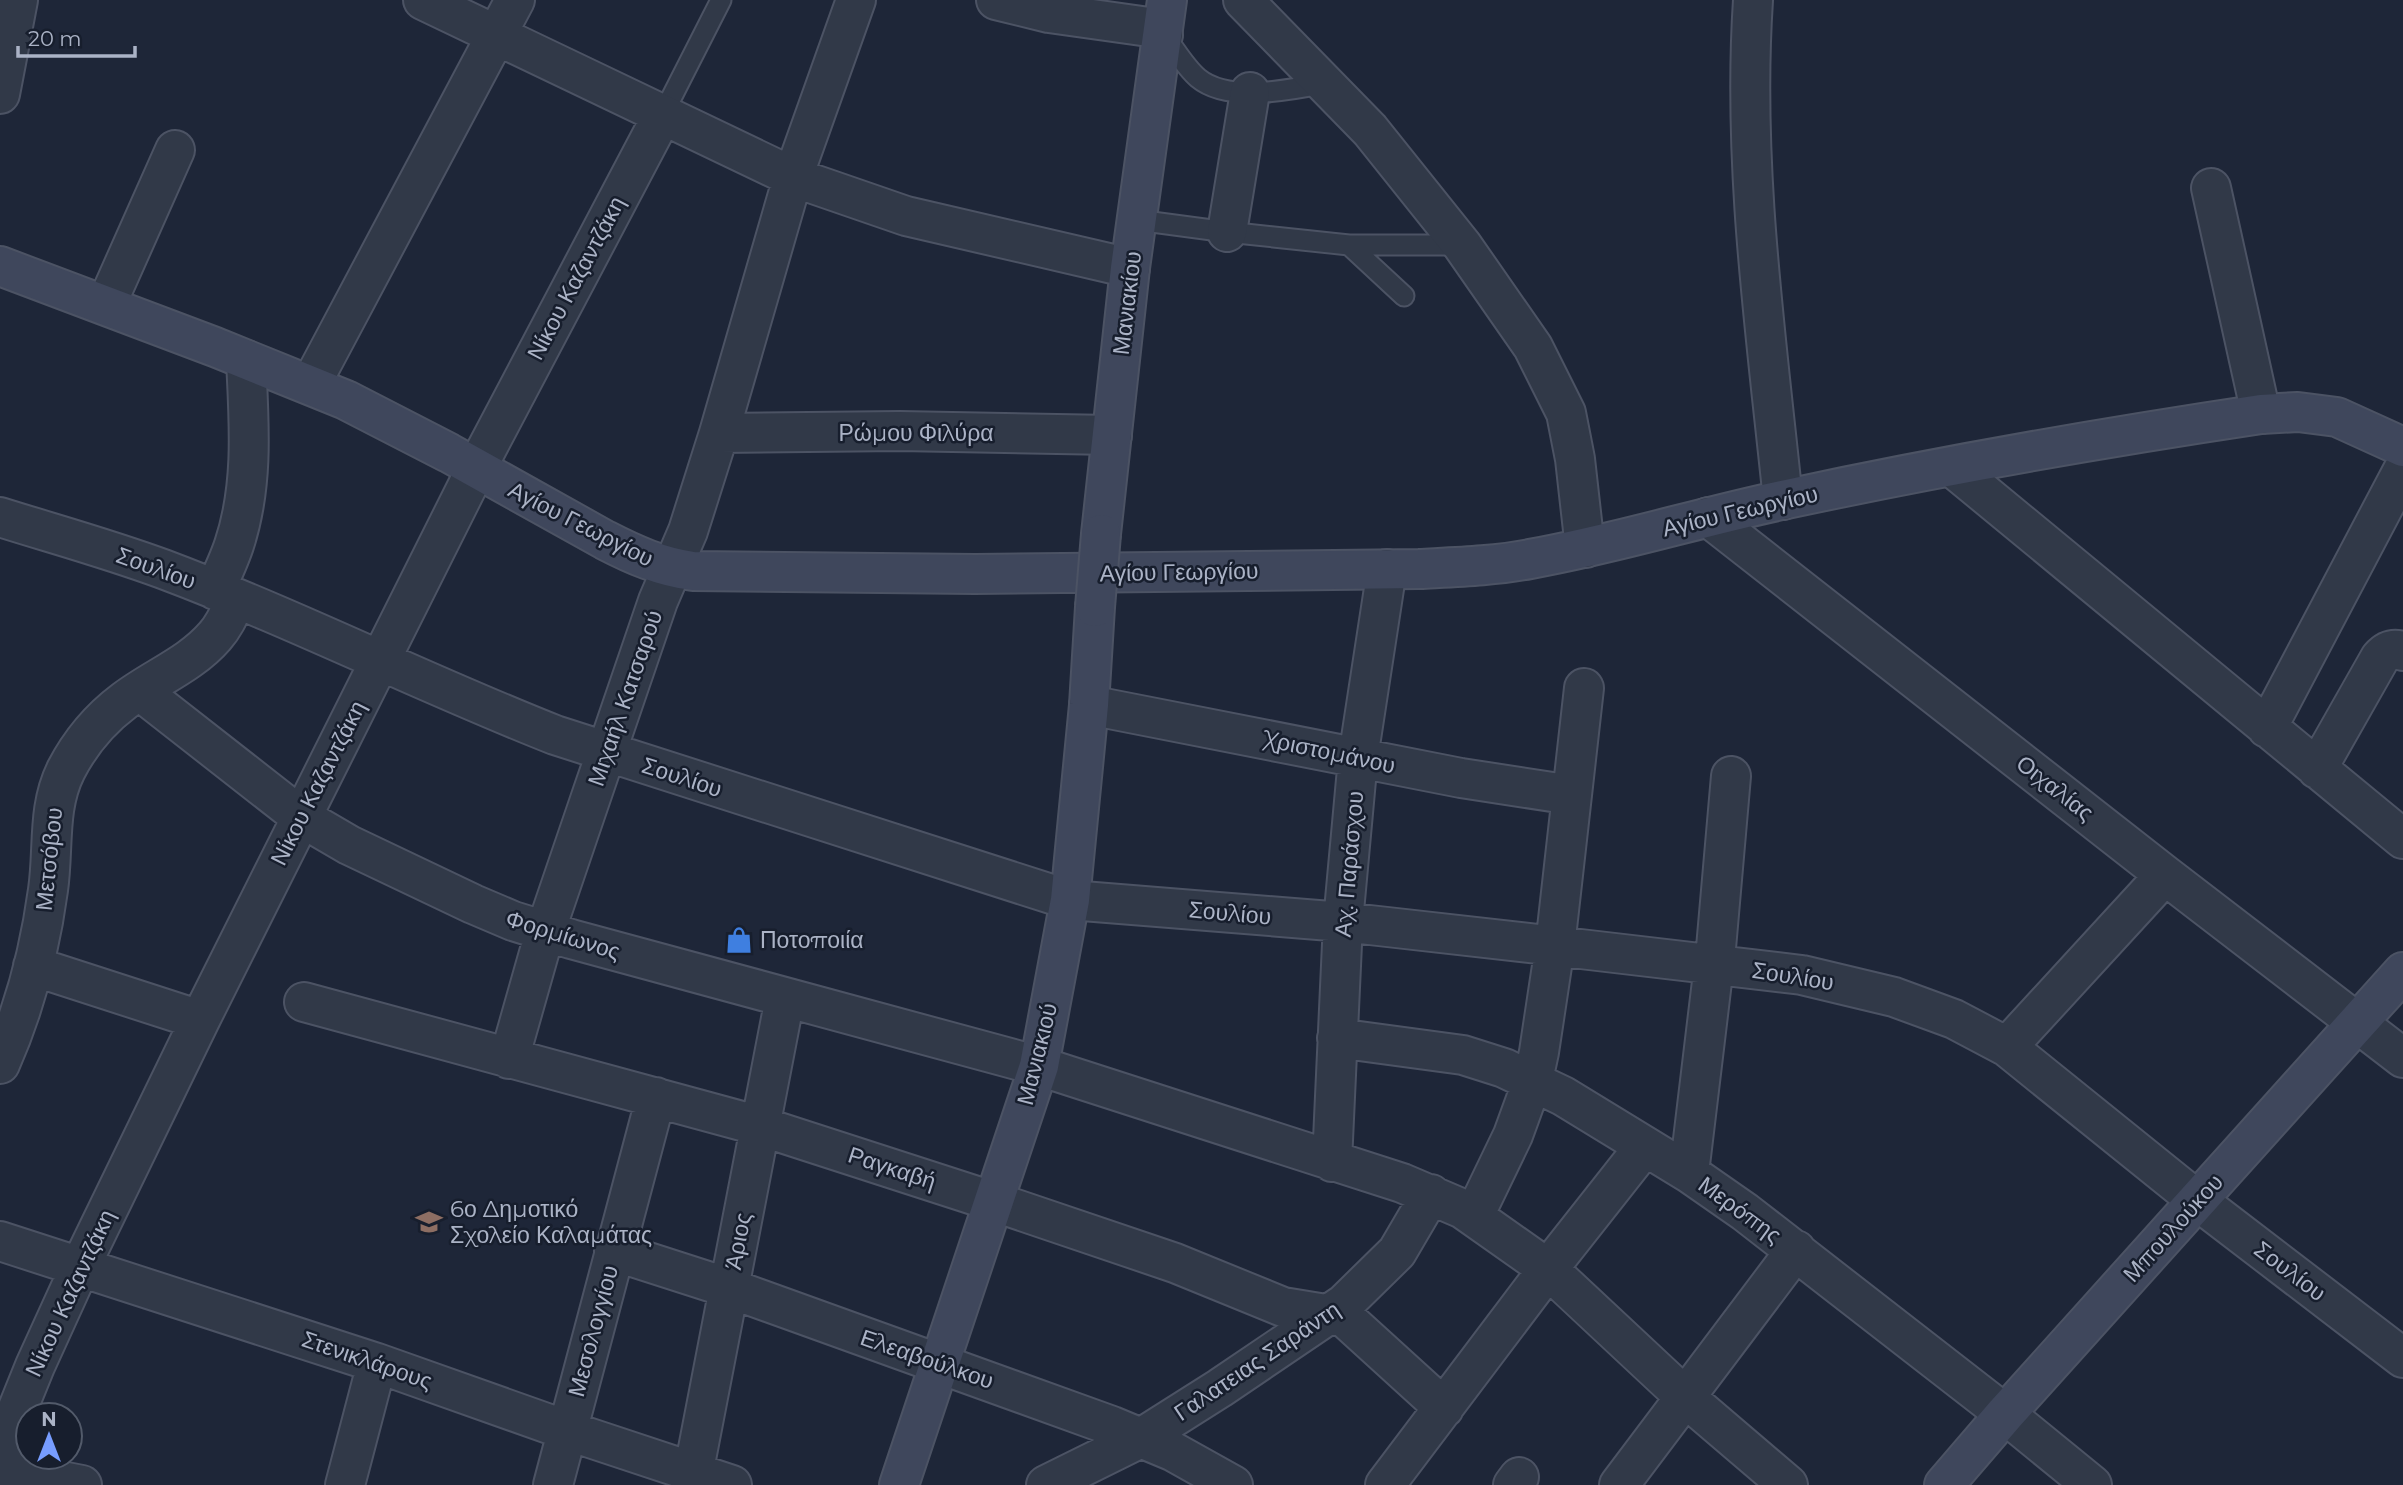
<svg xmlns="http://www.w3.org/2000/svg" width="2403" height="1485" font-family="Montserrat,sans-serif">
  <rect width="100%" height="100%" fill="#1e2638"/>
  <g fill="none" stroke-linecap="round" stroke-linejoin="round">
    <defs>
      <path id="lane" d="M1164,35C1175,49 1185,67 1198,78C1228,103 1290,90 1325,83
        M662,116L721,0
        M1137,220L1227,232L1349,245H1461
        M1349,245L1404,296"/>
      <path id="street" d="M423,0L793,177L906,216L1130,268
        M996,0L1049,13L1149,27L1163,35
        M1243,0L1370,130L1462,245L1533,347L1566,413L1575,459L1585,548
        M1753,0C1742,167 1766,334 1783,500
        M0,94L18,0
        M2211,188L2261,414
        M1227,232L1250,92
        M106,305L175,150
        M311,384L515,0
        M719,433L900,431L1112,435
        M1952,467L2403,839
        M0,517C54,534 109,549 163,569C296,619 423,683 555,735L1070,900L1343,922L1555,946L1802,975L1894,997L1954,1019L2007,1047L2198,1201L2403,1358
        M1708,517L2165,875L2403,1058
        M215,590C222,575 229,560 234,545C254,485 249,422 246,360
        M140,691L301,817L349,845L473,904L513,921L571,939L1039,1066L1402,1183L1463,1209L1548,1269L1685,1397L1788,1485
        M1089,705L1461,778L1572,795
        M2267,728L2403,470
        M2317,769L2380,658C2387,650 2393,648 2403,651
        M33,966L200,1020
        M304,1002L760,1126L992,1201L1175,1263L1283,1307L1344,1317L1444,1408
        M1337,1038L1463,1055L1504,1068L1563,1096L1689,1173L1745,1212L2005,1414L2092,1485
        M2007,1047L2165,875
        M509,1059L545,932L591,797L658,601L688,531L719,433L793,177L856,0
        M0,1064C24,1010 40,949 48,890C54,849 47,808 66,770C80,743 100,719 124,701C154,678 190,665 215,636C225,625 230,612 236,599
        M1332,1162L1343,922L1358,758L1387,569
        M1689,1173L1716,948L1731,776
        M1474,1216L1513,1135L1533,1080L1539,1052L1555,946L1584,688
        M0,1241L377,1363L566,1430L732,1485
        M614,1251L729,1288L1112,1426L1172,1451L1233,1485
        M0,1462L7,1435L35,1366L81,1265L200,1020L476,469L662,116
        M0,1469L82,1485
        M345,1485L377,1363
        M553,1485L656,1097
        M691,1485L785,998
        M1046,1485L1141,1438L1220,1388L1344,1304L1397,1252L1431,1194
        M1385,1485L1548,1269L1645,1146
        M1513,1485L1519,1477
        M1619,1485L1796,1250"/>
      <path id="secondary" d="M0,266L215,347L346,400L449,453L605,540C634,555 661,567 693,571L975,574L1419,569C1456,567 1493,566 1530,559C1615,544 1697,518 1782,500C1940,466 2101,438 2261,414L2298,412L2337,417L2403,447
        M1101,534L1130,268L1167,0
        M899,1485L1039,1066L1070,900L1089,705L1095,607
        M1944,1485L2005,1414L2403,972"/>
    </defs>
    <use href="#lane" stroke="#4c5364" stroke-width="23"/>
    <use href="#street" stroke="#4c5364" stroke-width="42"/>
    <use href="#secondary" stroke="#4c5364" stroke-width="42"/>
    <use href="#lane" stroke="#313948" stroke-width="19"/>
    <use href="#street" stroke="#313948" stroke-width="38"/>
    <use href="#secondary" stroke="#3f475c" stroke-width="38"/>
    <defs>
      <path id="secondary-bridge" d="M1095,607L1101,534"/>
    </defs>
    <use href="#secondary-bridge" stroke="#4c5364" stroke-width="42" stroke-linecap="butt"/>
    <use href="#secondary-bridge" stroke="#3f475c" stroke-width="38"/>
  </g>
  <defs>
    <symbol id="shop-bare" viewBox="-9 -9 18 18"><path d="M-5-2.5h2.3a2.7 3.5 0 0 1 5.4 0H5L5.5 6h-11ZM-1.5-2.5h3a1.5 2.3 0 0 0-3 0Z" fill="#3f7fe0" stroke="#171e2d" stroke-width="2.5" paint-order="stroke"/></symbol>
    <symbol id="school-bare" viewBox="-9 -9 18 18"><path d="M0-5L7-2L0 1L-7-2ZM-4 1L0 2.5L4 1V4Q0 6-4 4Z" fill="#8d6e63" stroke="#171e2d" stroke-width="2.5" paint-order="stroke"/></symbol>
  </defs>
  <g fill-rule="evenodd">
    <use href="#shop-bare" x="720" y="921" width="38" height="38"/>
    <use href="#school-bare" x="410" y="1203" width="38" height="38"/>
  </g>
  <g text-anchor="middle" stroke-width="5" stroke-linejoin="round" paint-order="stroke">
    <g font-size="23" fill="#abb3c6" stroke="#171e2d">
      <text transform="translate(576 278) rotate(-62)" y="8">Νίκου Καζαντζάκη</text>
      <text transform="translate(1127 303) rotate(-83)" y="8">Μανιακίου</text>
      <text x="916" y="441">Ρώμου Φιλύρα</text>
      <text transform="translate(1740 511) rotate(-13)" y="8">Αγίου Γεωργίου</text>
      <text transform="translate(581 524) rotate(27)" y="8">Αγίου Γεωργίου</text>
      <text transform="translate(156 568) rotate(20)" y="8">Σουλίου</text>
      <text transform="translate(1179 572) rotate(-1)" y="8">Αγίου Γεωργίου</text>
      <text transform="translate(625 698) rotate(-71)" y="8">Μιχαήλ Κατσαρού</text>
      <text transform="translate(1330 752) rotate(12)" y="8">Χριστομάνου</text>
      <text transform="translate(682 777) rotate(18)" y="8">Σουλίου</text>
      <text transform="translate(318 783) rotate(-63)" y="8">Νίκου Καζαντζάκη</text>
      <text transform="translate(2055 788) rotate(38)" y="8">Οιχαλίας</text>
      <text transform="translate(49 859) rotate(-84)" y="8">Μετσόβου</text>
      <text transform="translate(1349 864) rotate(-85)" y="8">Αχ. Παράσχου</text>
      <text transform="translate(1230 913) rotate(5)" y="8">Σουλίου</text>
      <text transform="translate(563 935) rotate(17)" y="8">Φορμίωνος</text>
      <text transform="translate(1793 976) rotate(9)" y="8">Σουλίου</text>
      <text transform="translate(1037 1054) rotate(-76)" y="8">Μανιακιού</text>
      <text transform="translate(892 1168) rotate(18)" y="8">Ραγκαβή</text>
      <text transform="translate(1740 1210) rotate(36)" y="8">Μερόπης</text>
      <text transform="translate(2173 1228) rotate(-48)" y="8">Μπουλούκου</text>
      <text transform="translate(738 1241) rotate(-79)" y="8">Άριος</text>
      <text transform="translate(2290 1271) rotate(37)" y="8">Σουλίου</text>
      <text transform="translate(70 1293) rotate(-65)" y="8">Νίκου Καζαντζάκη</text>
      <text transform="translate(593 1331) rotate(-75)" y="8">Μεσολογγίου</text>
      <text transform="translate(927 1359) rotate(19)" y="8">Ελεαβούλκου</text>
      <text transform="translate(367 1360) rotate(19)" y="8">Στενικλάρους</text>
      <text transform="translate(1257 1361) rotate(-34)" y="8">Γαλατειας Σαράντη</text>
    </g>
    <g font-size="23" fill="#abb3c6" stroke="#171e2d" text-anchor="start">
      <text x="760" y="948">Ποτοποιία</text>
      <text x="450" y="1217">6ο Δημοτικό<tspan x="450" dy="26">Σχολείο Καλαμάτας</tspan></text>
    </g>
  </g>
  <g transform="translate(49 1436)"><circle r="33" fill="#171e2d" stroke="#525a6a" stroke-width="2"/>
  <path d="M0-5L12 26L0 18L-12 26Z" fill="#779dff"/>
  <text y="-10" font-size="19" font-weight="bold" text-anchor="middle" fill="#abb3c6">N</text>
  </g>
  <path d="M18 46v10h117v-10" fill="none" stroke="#abb3c6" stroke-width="3.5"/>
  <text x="28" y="46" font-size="21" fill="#abb3c6" stroke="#171e2d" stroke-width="5" paint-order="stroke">20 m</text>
</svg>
